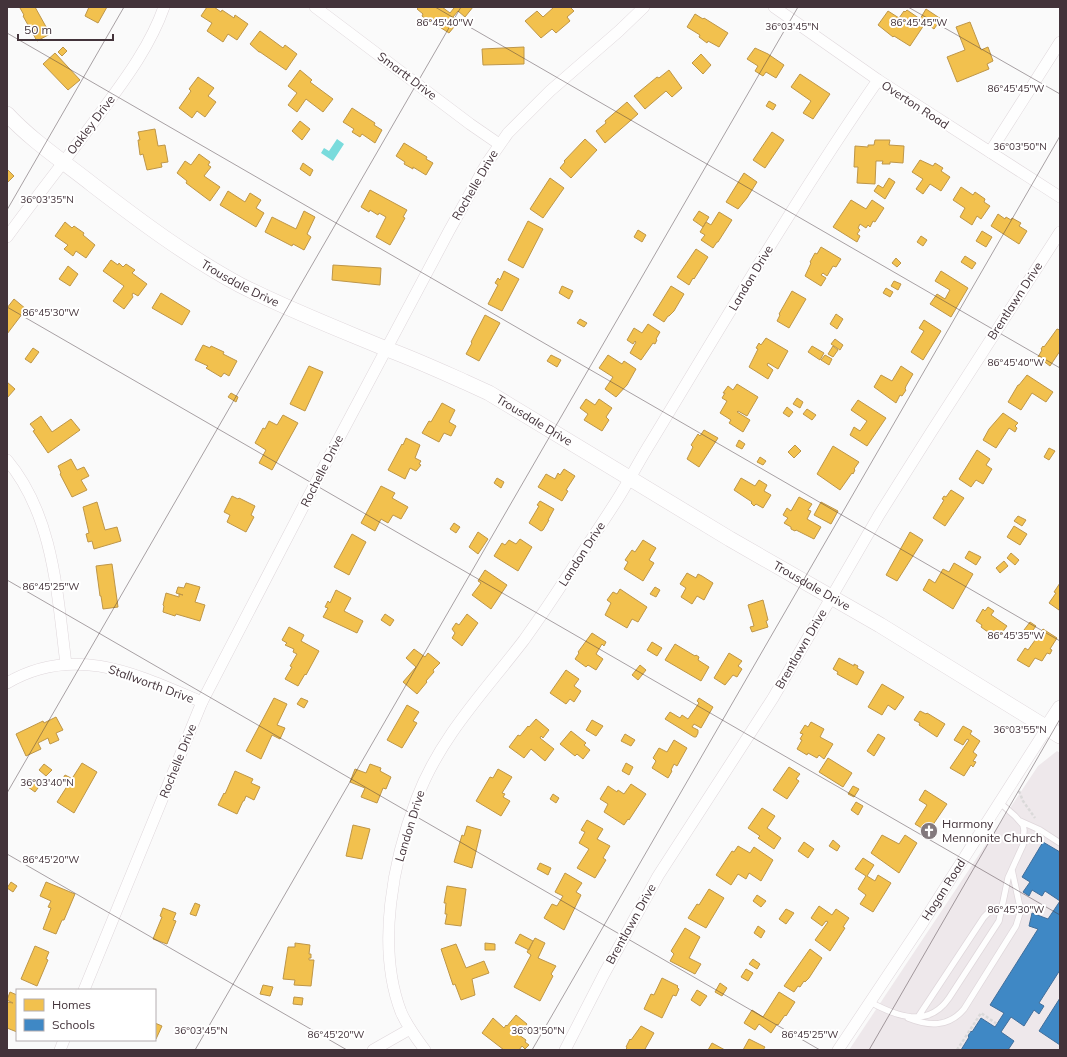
<svg xmlns="http://www.w3.org/2000/svg" width="1067" height="1057" font-family="Mulish,sans-serif">
  <rect width="100%" height="100%" fill="#fafafa"/>
  <path fill="#eee8eb" d="M1057,751L1060,753V1050H849L1038,766Z"/>
  <path fill="#79dbdc" d="M337,139L344,144L333,161L321,153L324,148L329,151Z"/>
  <path fill="#f2c14e" stroke="#be9648" d="M23,7H35L50,34L37,41L23,16L24,15L20,8Z
    M89,7H107L98,23L85,16Z
    M207,7H214L221,12L222,10L234,18L235,15L248,24L237,40L228,34L223,42L207,31L212,23L201,16Z
    M419,7H442L450,13L454,8L453,7H473L465,17L458,11L453,17L459,21L449,33L435,24L434,26L422,16L423,14L417,9Z
    M554,7H570L574,11L567,17L570,21L556,33L552,29L541,38L525,21L537,11L543,17Z
    M926,9L941,19L934,29L924,22L923,24L924,25L910,46L894,36L893,37L878,25L888,11L899,18L904,11L905,12L907,10L920,19Z
    M695,14L703,19L704,18L728,33L719,47L708,41L707,43L699,37L700,35L687,27Z
    M970,22L981,50L988,47L993,61L987,64L989,69L957,82L947,57L965,50L956,27Z
    M260,31L283,48L285,45L297,54L286,70L260,52H259L250,44Z
    M63,47L67,51L62,56L58,52Z
    M524,47V64L483,65L482,49Z
    M755,48L768,54L784,65L776,78L766,72L763,76L755,71L758,66L747,59Z
    M55,53L80,80L68,90L43,64Z
    M701,54L711,65L703,74L692,63Z
    M300,70L312,80L310,82L333,99L323,112L306,99L297,112L288,105L297,93L288,86Z
    M669,70L682,88L672,97L666,91L645,109L634,96L657,77L659,78Z
    M800,74L830,94L813,119L803,113L811,101L791,87Z
    M198,77L214,88L208,96L216,102L205,117L197,111L192,118L179,108L191,91L189,89Z
    M769,101L776,105L773,110L766,106Z
    M627,102L638,114L605,143L596,131L606,123L605,121Z
    M352,108L375,123L374,125L382,130L375,143L362,134L360,137L352,132L354,129L343,122Z
    M300,121L310,129L302,140L292,131Z
    M155,129L158,146L165,145L168,162L161,163L162,167L147,170L143,154L140,155L138,140H140L138,132Z
    M772,132L784,140L765,168L753,160Z
    M585,139L597,150L571,178L560,168L565,162L564,161Z
    M875,140H890L889,145L904,146L903,163L890,162V164H882L883,161H876L875,184L857,183L858,167H854L855,146L868,147V145H874Z
    M404,143L427,157L426,159L433,163L426,175L413,167V169L404,164L405,162L396,156Z
    M199,154L210,162L208,165L211,167L204,176L220,187L210,201L186,183L187,181L177,173L185,161L191,165Z
    M920,160L933,166L935,163L943,168L941,171L950,177L941,191L930,184L923,194L916,189L923,179L912,172Z
    M303,163L313,170L310,176L300,169Z
    M7,169L14,176L7,183Z
    M744,173L757,182L747,198L738,209L726,202Z
    M550,178L564,188L543,218L530,209Z
    M889,178L895,182L885,199L874,191L878,185L883,188Z
    M961,187L973,195L975,192L985,199L984,202L990,206L981,219L977,216L972,225L960,217L965,208L953,200Z
    M370,190L407,210L403,217L405,218L390,245L376,237L386,217L379,213L378,215L370,210L369,212L361,207Z
    M228,191L245,202L250,193L261,200L256,208L264,213L256,227L220,205Z
    M851,200L866,209L872,200L884,208L875,222L873,221L870,227L868,225L866,228L860,224L858,228L860,230L857,234L860,236L857,242L833,227Z
    M304,211L315,217L307,234L311,237L304,250L293,244L292,246L265,232L272,217L296,229Z
    M699,211L709,217L703,227L693,220Z
    M719,212L732,220L718,242H717L713,248L701,240L705,235L700,232L706,222L711,225Z
    M998,214L1005,219L1006,217L1011,220L1012,218L1021,223L1019,226L1027,231L1019,244L991,226Z
    M528,221L543,229L523,268L508,260Z
    M65,222L72,228L74,226L84,233L83,235L95,245L86,258L76,251L73,256L64,249L68,245L55,236Z
    M638,230L646,235L642,242L634,237Z
    M982,231L992,237L986,247L976,241Z
    M921,236L927,240L923,246L917,242Z
    M821,247L841,259L836,267L833,266L827,276L823,273L821,275L826,278L821,286L805,276L811,263L810,262L815,253L817,254Z
    M696,249L708,257L694,279L693,278L689,285L677,277Z
    M965,256L976,263L972,269L961,262Z
    M896,258L901,263L897,267L892,263Z
    M111,260L118,265L119,263L123,267L126,264L135,270L132,273L147,284L138,296L133,293L132,295L133,297L124,309L113,301L124,286L103,271Z
    M333,265L381,268L380,285L332,280Z
    M68,266L78,274L70,286L59,279Z
    M504,271L519,279L502,311L488,304L498,285L495,283L498,278L500,280Z
    M941,271L968,288L951,317L930,304L937,294L945,299L950,290L935,281Z
    M894,281L901,284L898,290L891,286Z
    M562,286L573,291L569,299L559,293Z
    M671,286L684,294L674,311L669,316H668L664,322L653,315Z
    M886,288L893,292L890,297L883,293Z
    M792,291L806,299L789,328L777,321L780,315L779,314Z
    M161,293L190,311L182,325L152,308Z
    M14,299L26,309L7,334V308Z
    M836,314L843,319L837,329L830,324Z
    M485,315L500,323L479,361L466,354L472,343L471,342Z
    M580,319L587,323L584,327L577,323Z
    M924,320L941,331L923,360L911,352L924,331L919,328Z
    M648,324L660,332L656,339L657,340L655,344L653,343L641,360L630,353L636,342L635,341L633,344L627,340L634,328L642,333Z
    M1057,329L1060,330V351L1050,366L1038,357L1042,350L1041,349L1043,346L1044,347Z
    M766,338L788,351L778,369L768,363L767,365L773,370L768,379L749,367L758,349L756,348L759,343L761,345Z
    M835,339L843,345L840,350L831,344Z
    M203,345L210,348L211,346L224,352L223,354L237,361L229,376L224,373L221,377L206,368L208,366L195,360Z
    M812,346L824,353L820,360L808,352Z
    M833,346L838,350L833,357L828,354Z
    M33,348L39,352L31,363L25,359Z
    M551,355L561,360L557,367L547,361Z
    M608,355L622,364L624,361L636,369L627,385L616,397L605,389L613,377L599,368Z
    M825,355L832,359L829,365L821,360Z
    M309,366L323,372L305,411L290,404Z
    M901,366L913,374L906,386L905,389L906,390L902,396L900,395L896,403L874,387L881,375L892,381Z
    M1027,375L1053,392L1046,402L1032,393L1021,410L1008,402L1018,385H1019Z
    M7,382L15,389L7,398Z
    M737,384L758,397L747,416L738,411L737,412L750,420L743,432L729,423L731,420L720,413L727,401L722,398L725,393H723L728,386L733,390Z
    M231,393L238,397L236,402L228,397Z
    M797,398L803,402L800,408L793,404Z
    M586,399L595,405L599,399L612,408L606,417L609,420L602,431L584,420L588,414L580,408Z
    M858,400L886,418L867,446L850,435L854,427L860,431L867,421L851,410Z
    M442,403L455,410L449,422L456,426L451,436L444,433L439,442L422,433L429,421L431,422Z
    M787,407L793,412L789,417L783,413Z
    M807,409L816,415L812,420L803,414Z
    M1003,413L1018,423L1015,426L1017,428L1015,432L1009,428L996,448L983,440L989,429Z
    M283,415L298,423L272,470L259,463L266,450L255,443L263,428L265,429L269,421L277,425Z
    M41,416L52,432L71,419L80,430L48,453L33,431L35,430L30,424Z
    M704,430L718,438L699,467L687,459L693,447L691,445L698,434L700,436Z
    M406,438L420,445L415,458L421,461L419,464L421,465L416,471L410,468L405,479L388,470L402,444L403,445Z
    M739,440L745,444L742,449L736,446Z
    M795,445L801,451L794,458L788,452Z
    M833,446L859,462L854,469L855,470L853,474L852,473L840,490L817,474Z
    M1049,448L1055,451L1049,460L1044,457Z
    M977,450L990,459L986,465L992,469L983,484L976,480L971,487L959,479Z
    M760,457L766,461L763,465L757,462Z
    M71,459L77,470L84,467L89,476L81,480L87,490L72,497L60,474L61,473L58,466Z
    M564,469L575,476L566,490L568,491L562,501L538,487L546,474L555,479L558,473L560,475Z
    M497,478L504,482L501,488L494,483Z
    M741,478L755,486L759,480L767,485L764,491L771,495L763,508L756,504L754,506L751,503L752,502L734,490Z
    M381,486L395,493L392,498L408,507L401,519L393,515L388,523L381,519L375,531L361,523Z
    M951,490L964,498L945,526L933,518L944,500L942,499L944,496L946,497Z
    M232,496L238,499L239,498L255,506L251,515L254,517L246,532L227,522L230,515L224,512Z
    M799,497L812,504L808,510L811,511L807,519L821,527L814,539L796,530L795,531L791,529V527L784,523L788,518L783,515L787,508L791,511Z
    M540,501L554,509L548,520H549L543,530L541,531L529,523L539,506L537,505Z
    M97,502L105,530L117,527L121,541L94,549L92,541L88,542L86,534L89,533L83,507Z
    M821,502L838,511L831,524L814,515Z
    M1018,516L1026,520L1022,526L1014,521Z
    M454,523L460,527L456,533L450,529Z
    M1014,526L1027,534L1020,545L1007,537Z
    M478,532L488,539L478,554L469,547Z
    M910,532L923,540L897,581L886,575Z
    M352,534L366,542L349,575L334,567Z
    M520,539L532,547L518,571L494,556L502,543L505,545L509,540L516,544Z
    M643,540L656,548L649,560L654,563L643,581L624,569L628,562L625,560L632,550L635,552Z
    M969,551L981,557L976,565L965,558Z
    M1011,553L1019,560L1015,565L1007,558Z
    M1004,561L1008,566L1000,573L996,568Z
    M954,563L973,574L953,609L923,590L929,579L935,583L943,569L949,572Z
    M112,564L118,607L103,609L101,596H100L96,566Z
    M485,570L507,585L491,609L472,595L481,583L478,581Z
    M687,573L696,578L698,574L702,576L713,583L704,600L697,596L692,604L681,597L686,588L680,584Z
    M186,583L200,587L195,602L205,605L200,621L176,614L175,616L163,612L164,606L163,605L166,593L179,597V594L183,595L176,593L178,587L184,588Z
    M1060,583V608L1059,610L1049,603L1056,593L1054,592Z
    M655,587L660,590L656,597L650,594Z
    M620,589L647,607L638,622L632,619L627,628L605,615L611,603L607,600L613,592L617,594Z
    M336,590L351,598L344,611L363,621L357,633L323,617L328,608L325,607L328,601L330,603Z
    M763,600L768,620L766,621L768,627L752,632L750,627L754,626L748,605Z
    M988,607L994,611L991,615L1007,626L998,638L985,630L981,627L982,625L976,621L983,609L985,611Z
    M385,614L394,620L390,626L381,620Z
    M467,614L478,623L462,646L452,638L455,633L452,629L456,623L459,625Z
    M1030,622L1036,626L1030,634L1024,630Z
    M289,627L304,635L301,641L319,651L306,675L305,674L298,686L285,679L292,667L290,666L297,654L293,652L294,649L285,645L287,643L282,640Z
    M1043,629L1057,638L1050,649L1052,650L1050,654L1047,653L1042,661L1035,658L1029,667L1017,660L1025,648L1028,650Z
    M592,633L606,642L604,646L602,644L596,654L603,659L596,670L588,665L586,667L575,659L579,653L578,652Z
    M652,642L662,648L657,656L647,650Z
    M675,644L695,656L696,655L699,657L698,660L709,667L701,681L665,660Z
    M414,649L425,657L428,653L440,663L433,670L434,672L426,681L427,682L417,694L403,682L416,667L406,658Z
    M729,653L742,661L738,666L742,669L737,677L733,675L725,685L714,678Z
    M839,658L854,666V664L858,666L857,668L864,672L857,685L837,674L838,672L833,669Z
    M640,665L646,670L638,680L632,675Z
    M566,670L579,679L574,686L581,691L574,702L570,699L566,704L550,693Z
    M882,684L904,697L895,710L888,705L882,715L868,707Z
    M274,698L287,704L277,725L285,728L280,739L272,735L261,759L246,751Z
    M301,698L308,701L304,708L297,704Z
    M699,698L713,707L701,728L694,724L692,727L698,730V733L696,737H694L665,719L670,712L680,718L682,715L688,719L699,703L697,701Z
    M407,705L419,712L413,721L417,723L402,748L387,740Z
    M920,711L926,714L927,713L945,724L937,737L919,725L920,723L914,720Z
    M56,717L63,730L56,733L59,740L50,744L48,738L38,743L41,749L26,756L16,734L43,721L44,723Z
    M536,719L549,730L543,738L541,736L540,738L554,749L545,761L531,749L524,758L509,747L518,735L520,736L528,726L529,727Z
    M592,720L603,726L596,736L586,730Z
    M811,722L824,729L820,737L833,744L824,759L819,755L817,758L808,753L807,755L797,749L802,740L800,739L803,734L800,733L805,725L808,727Z
    M963,726L972,731L970,734L980,741L973,752L977,755L973,761L976,762L973,767L971,765L964,776L950,768L969,740L967,739L963,745L954,740Z
    M571,731L586,743L584,745L590,750L583,759L577,754L575,756L560,744Z
    M625,734L635,740L631,746L621,741Z
    M878,734L885,738L874,756L867,751Z
    M674,740L687,748L677,766L674,764L671,770L672,771L668,778L652,768L656,761L653,758L659,748L667,752Z
    M828,758L852,773L843,787L819,772Z
    M82,763L97,772L74,813L57,802Z
    M626,763L633,767L629,775L622,771Z
    M44,764L52,770L46,776L39,770Z
    M370,764L381,768L380,771L391,777L386,789L383,788L377,803L361,797L365,788L350,782L355,769L366,773Z
    M789,767L800,774L796,779L799,781L787,799L773,790Z
    M498,769L512,777L502,793L505,794L503,797L510,801L501,816L476,801L490,777L493,778Z
    M235,771L253,779L251,783L260,787L254,800L246,796L244,801H243L237,814L218,805L224,793L225,794Z
    M65,775L71,778L68,784L62,780Z
    M34,778L41,784L35,792L28,787Z
    M631,784L646,794L629,820L628,819L624,825L604,812L608,804L600,799L608,786L617,792L618,790L624,794Z
    M853,786L859,789L854,797L848,794Z
    M925,790L947,804L928,832L915,824L927,805L919,800Z
    M553,794L559,798L556,803L550,799Z
    M856,802L863,806L858,815L851,810Z
    M762,808L775,816L767,828L781,838L774,849L758,838L760,836L748,828Z
    M587,820L603,829L597,839L610,846L603,858L606,860L595,878L577,868L589,849L579,843L585,832L581,830Z
    M353,825L370,829L362,859L346,856Z
    M467,826L481,830L472,868L454,862L462,835L464,836Z
    M882,835L899,844L905,835L917,843L899,873L871,853Z
    M833,840L840,846L837,851L829,846Z
    M804,842L814,849L808,858L798,851Z
    M738,846L750,853L754,847L773,860L761,881L749,873L746,879L738,874L731,885L716,875L732,851L734,852Z
    M863,858L874,865L867,876L875,881L878,875L891,883L873,912L860,904L866,895L858,889L866,876L855,869Z
    M540,863L551,868L548,875L537,869Z
    M565,873L582,883L576,892L581,895L564,930L544,918L552,904L557,906L563,896L555,892Z
    M11,882L17,886L13,892L7,888Z
    M46,882L75,894L64,920H62L56,934L43,929L51,908L48,907L51,901L40,896Z
    M447,886L466,889L461,926L445,924L447,914H445L446,903H444Z
    M709,889L724,898L706,928L688,918L697,904L699,905Z
    M757,895L766,901L761,907L753,901Z
    M195,903L200,905L196,916L190,914Z
    M819,906L832,915L836,909L849,918L843,927L845,928L830,951L815,940L828,922L826,921L822,926L811,918Z
    M163,908L176,913L173,920L176,921L167,944L153,939L162,917L160,916Z
    M786,909L794,913L786,924L779,919Z
    M758,926L765,931L761,938L754,933Z
    M685,928L700,937L689,958L701,964L695,974L670,961L674,954L671,951Z
    M520,934L533,941L529,950L515,943Z
    M535,938L545,943L538,958L556,966L551,974L553,976L540,1001L514,987L531,955L527,952Z
    M295,943L310,945L309,954H311V958H309V960H314L311,986L294,985L295,980L283,979L288,947H295Z
    M485,943L495,944V950H485Z
    M456,944L466,968L484,961L489,973L472,979L475,995L461,1000L455,984L453,985L441,949Z
    M35,946L49,952L46,959L48,960L37,986L21,979Z
    M810,949L822,958L809,978L805,982L804,981L800,987L798,986L794,992L784,986Z
    M753,959L760,964L757,969L749,964Z
    M746,969L753,973L748,981L741,977Z
    M662,978L678,986L677,987L679,989L676,996L673,995L662,1018L644,1009L651,994L654,995Z
    M720,983L727,988L722,996L715,992Z
    M263,985L273,987L270,996L260,994Z
    M697,990L707,996L700,1006L691,1000Z
    M10,992L17,995V1032L7,1028V1002L13,1003L7,1000Z
    M779,992L795,1002L786,1016L785,1015L778,1025L777,1024L771,1033L759,1024L755,1030L744,1023L752,1010L763,1017Z
    M294,997L303,998L302,1005L293,1004Z
    M516,1015L527,1024L519,1035L526,1040L525,1042L529,1045L525,1049L522,1046L519,1050H504L482,1033L493,1018L504,1028L506,1025L507,1026Z
    M155,1023L162,1026L156,1039L155,1038Z
    M641,1026L654,1033L645,1049L648,1050H626L627,1047H626L630,1039L631,1040Z
    M749,1039L765,1047L763,1050H743Z
    M712,1043L725,1050H708Z"/>
  <path fill="#3f88c5" stroke="#406e9b" d="M1043,842L1060,852V970L1039,1003L1044,1006L1039,1014L1034,1010L1024,1026L1011,1017L1001,1032L1014,1041L1008,1050H961L969,1037L968,1036L971,1031L972,1032L981,1018L995,1027L1004,1013L990,1005L1038,929L1029,926L1032,913L1048,919L1060,901L1045,891L1042,896L1032,890L1029,896L1023,892L1030,882L1022,877Z
    M1060,998V1045L1039,1031Z"/>
  <g fill="none" stroke-linecap="round" stroke-linejoin="round">
    <defs>
      <path id="lane" d="M1020,821L1040,830L1060,843
        M870,1002C896,1016 928,1029 949,998L999,921L1008,878L1023,845L1024,830L1023,825L1015,816L999,802
        M918,1017L984,917L991,910L1003,908
        M908,1018C928,1026 948,1028 964,1009L1016,926L1020,913V907L1012,870"/>
      <g id="street">
        <path d="M315,7L470,124L499,144"/>
        <path d="M774,7L878,80L1060,197"/>
        <path d="M990,152L1060,42"/>
        <path d="M7,237C38,194 72,152 104,108C127,77 151,44 164,7"/>
        <path d="M7,460C54,516 57,594 66,664"/>
        <path d="M7,683C75,643 138,675 202,702"/>
        <path d="M84,990L202,702L330,455L449,231L487,163L508,133L550,91L619,31L644,7"/>
        <path d="M60,1050L64,1040"/>
        <path d="M373,1050L410,1029"/>
        <path d="M425,1050C416,1038 407,1026 401,1012C376,947 393,860 417,798C440,737 485,691 524,640C539,619 554,597 568,575C584,550 601,525 617,500C629,481 639,461 651,442C725,320 797,197 878,80"/>
        <path d="M565,1050L604,974L658,876L773,698L879,515L930,434L1060,232"/>
        <path id="s1" d="M838,1050L920,927L1047,728"/>
      </g>
      <g id="secondary">
        <path id="s2" d="M7,114C32,141 64,162 93,185C140,221 188,257 240,285C287,309 336,328 384,348C412,358 438,370 465,382L489,393L730,539L880,625L1060,736"/>
        <path d="M1047,728L1060,708"/>
      </g>
    </defs>
    <use href="#lane" stroke="#dfd7db" stroke-width="7"/>
    <use href="#street" stroke="#dfd7db" stroke-width="12"/>
    <use href="#secondary" stroke="#dfd7db" stroke-width="16"/>
    <path stroke="#dad9d9" stroke-width="2.5" stroke-dasharray="3 2" stroke-linecap="butt" d="M1019,791L1023,801L1035,818
      M957,1050L981,1013L997,1024"/>
    <use href="#lane" stroke="#fefefe" stroke-width="5.5"/>
    <use href="#street" stroke="#fefefe" stroke-width="11"/>
    <use href="#secondary" stroke="#fefefe" stroke-width="15"/>
  </g>
  <path fill="none" stroke="#43333a" stroke-width="1" stroke-opacity="0.45" d="M435,7L1060,368M908,7L1060,94M7,33L1060,641M7,210L124,7M7,307L1060,915M7,580L820,1050M7,793L461,7M7,854L347,1050M195,1050L798,7M532,1050L1060,136M869,1050L1060,719"/>
  <defs>
    <symbol id="church-disc" viewBox="-11 -11 22 22"><circle r="9.5" fill="#83797d" stroke="#fff"/><path d="M-1.2-6h2.4v3.5h3.3v2.4h-3.3V6h-2.4V-.1h-3.3v-2.4h3.3Z" fill="#fff"/></symbol>
  </defs>
  <g fill-rule="evenodd">
    <use href="#church-disc" x="919" y="821" width="20" height="20"/>
  </g>
  <g text-anchor="middle" stroke-width="4" stroke-linejoin="round" paint-order="stroke">
    <g font-size="12" fill="#43333a" stroke="#fff">
      <text transform="translate(407 76) rotate(37)" y="4">Smartt Drive</text>
      <text transform="translate(915 105) rotate(33)" y="4">Overton Road</text>
      <text transform="translate(91 125) rotate(-53)" y="4">Oakley Drive</text>
      <text transform="translate(475 185) rotate(-60)" y="4">Rochelle Drive</text>
      <text transform="translate(751 278) rotate(-59)" y="4">Landon Drive</text>
      <text dy="4" stroke="none"><textPath href="#s2" startOffset="289">Trousdale Drive</textPath></text>
      <text transform="translate(1015 301) rotate(-57)" y="4">Brentlawn Drive</text>
      <text dy="4" stroke="none"><textPath href="#s2" startOffset="614">Trousdale Drive</textPath></text>
      <text transform="translate(322 471) rotate(-63)" y="4">Rochelle Drive</text>
      <text transform="translate(582 554) rotate(-57)" y="4">Landon Drive</text>
      <text dy="4" stroke="none"><textPath href="#s2" startOffset="937">Trousdale Drive</textPath></text>
      <text transform="translate(801 649) rotate(-60)" y="4">Brentlawn Drive</text>
      <text transform="translate(151 684) rotate(20)" y="4">Stallworth Drive</text>
      <text transform="translate(178 761) rotate(-68)" y="4">Rochelle Drive</text>
      <text transform="translate(410 826) rotate(-73)" y="4">Landon Drive</text>
      <text dy="4" stroke="none"><textPath href="#s1" startOffset="192">Hogan Road</textPath></text>
      <text transform="translate(631 924) rotate(-61)" y="4">Brentlawn Drive</text>
    </g>
    <g font-size="12" fill="#43333a" stroke="#fff" text-anchor="start">
      <text x="942" y="828">Harmony<tspan x="942" dy="14">Mennonite Church</tspan></text>
    </g>
  </g>
  <g font-size="10" text-anchor="middle" fill="#43333a" stroke="#fff" stroke-width="4" stroke-linejoin="round" paint-order="stroke">
    <text x="445" y="26">86°45'40"W</text>
    <text x="919" y="26">86°45'45"W</text>
    <text x="792" y="30">36°03'45"N</text>
    <text x="1016" y="92">86°45'45"W</text>
    <text x="1020" y="150">36°03'50"N</text>
    <text x="47" y="203">36°03'35"N</text>
    <text x="51" y="316">86°45'30"W</text>
    <text x="1016" y="366">86°45'40"W</text>
    <text x="51" y="590">86°45'25"W</text>
    <text x="1016" y="639">86°45'35"W</text>
    <text x="1020" y="733">36°03'55"N</text>
    <text x="47" y="786">36°03'40"N</text>
    <text x="51" y="863">86°45'20"W</text>
    <text x="1016" y="913">86°45'30"W</text>
    <text x="201" y="1034">36°03'45"N</text>
    <text x="538" y="1034">36°03'50"N</text>
    <text x="336" y="1038">86°45'20"W</text>
    <text x="810" y="1038">86°45'25"W</text>
  </g>
  <rect width="1067" height="1057" fill="none" stroke="#43333a" stroke-width="16"/>
  <rect x="16" y="989" width="140" height="52" fill="#ffffff" stroke="#b4adb0"/>
  <rect x="24" y="999" width="20" height="12" fill="#f2c14e" stroke="#b4adb0"/>
  <text x="52" y="1009" font-size="12" fill="#43333a">Homes</text>
  <rect x="24" y="1019" width="20" height="12" fill="#3f88c5" stroke="#b4adb0"/>
  <text x="52" y="1029" font-size="12" fill="#43333a">Schools</text>
  <path d="M18 34v6h95v-6" fill="none" stroke="#43333a" stroke-width="2"/>
  <text x="24" y="34" font-size="12" fill="#43333a" stroke="#ffffff" stroke-width="3" paint-order="stroke">50 m</text>
</svg>
